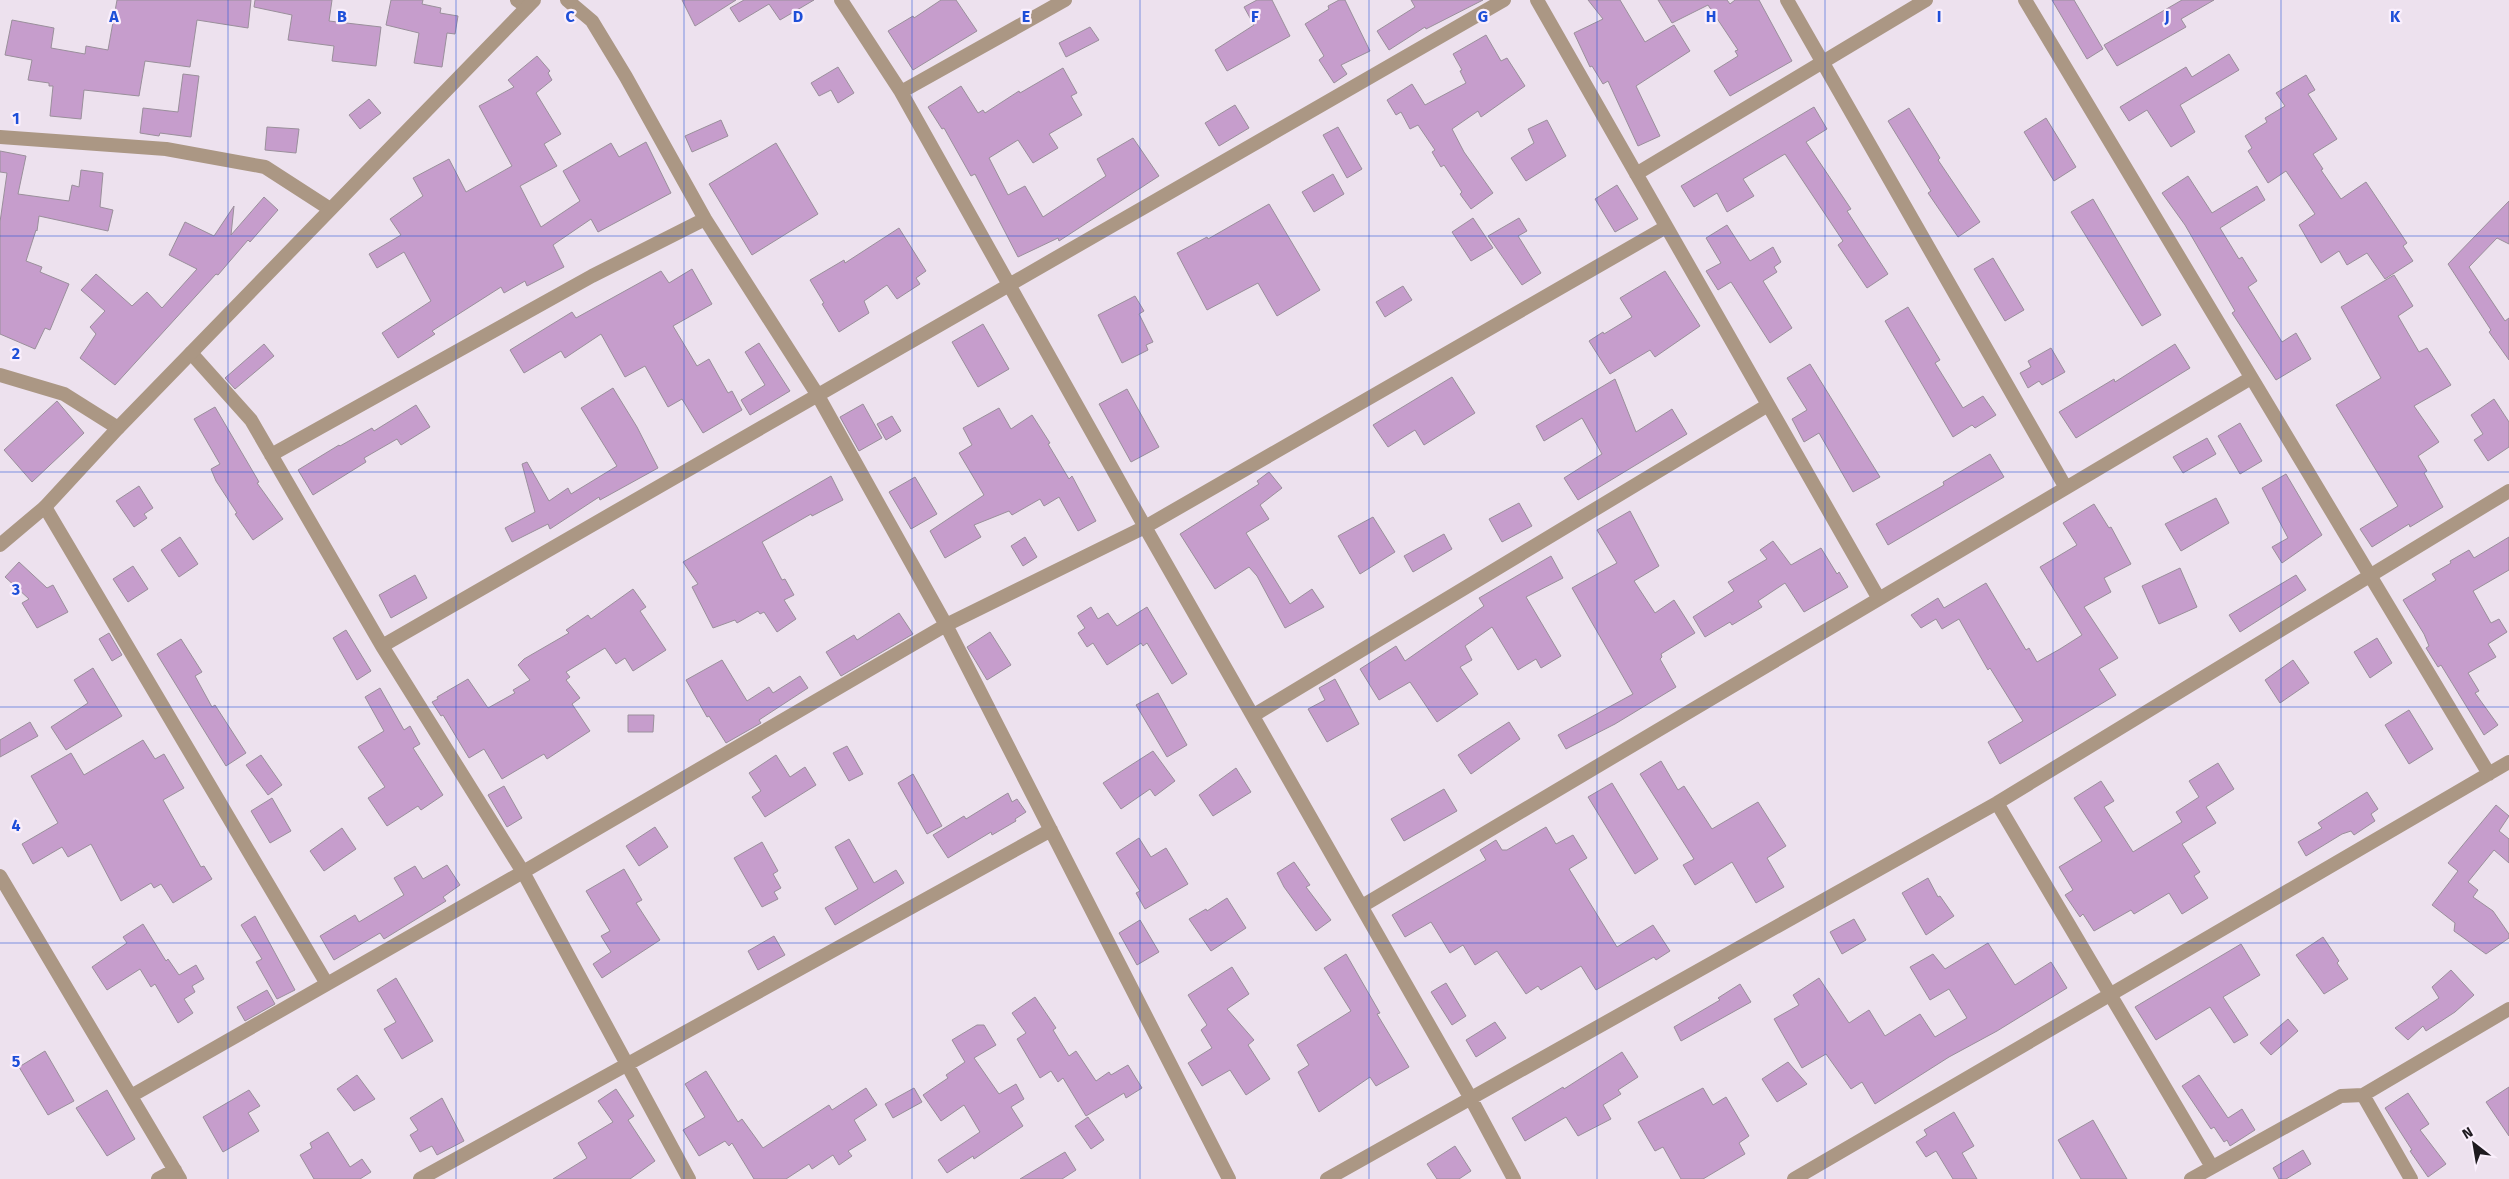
<svg xmlns="http://www.w3.org/2000/svg" width="2509" height="1179" font-family="'Fira Sans',sans-serif">
  <rect width="100%" height="100%" fill="#ede1ee"/>
  <path fill="#c69dcc" stroke="#9a8f9b" d="M117,0H251L248,28L197,20L190,67L145,61L139,96L84,90L81,119L50,116L53,86H49V83L28,80L32,60L5,55L12,20L54,28L51,48L85,54L86,46L108,50Z
    M255,0H332L329,21L381,27L376,66L332,61L334,46L288,40L292,15L254,7Z
    M391,0H423L422,4L441,8L440,13L458,16L455,34L447,33L442,67L414,63L419,33L386,25Z
    M682,0H736L695,26Z
    M744,0H814L780,20L769,4L739,22L730,8Z
    M941,0H956L977,31L913,70L888,31L913,16L914,18Z
    M1257,0H1272L1290,36L1227,71L1215,50L1254,25L1244,7Z
    M1339,0H1345L1370,51L1341,65L1347,74L1334,83L1319,60L1324,56L1305,24L1329,9L1328,6Z
    M1411,0H1483L1426,29L1425,27L1389,50L1377,31L1415,7Z
    M1588,0H1620L1645,42L1674,25L1690,51L1636,86L1660,136L1638,146L1608,81L1603,84L1592,66L1590,67L1574,33L1603,19Z
    M1658,0H1727L1730,4L1735,0H1759L1792,61L1730,96L1714,71L1738,56L1735,51L1738,50L1708,5L1672,23Z
    M2052,0H2074L2103,49L2087,59Z
    M2182,0H2214L2181,19L2186,27L2117,66L2104,45Z
    M1090,27L1099,40L1066,57L1059,43Z
    M1486,35L1501,61L1507,58L1525,86L1481,117L1478,111L1452,129L1464,152L1493,193L1471,209L1460,194L1462,192L1444,165L1441,167L1432,152L1435,150L1418,125L1410,129L1401,112L1396,115L1387,100L1412,84L1425,105L1466,83L1460,71L1462,70L1453,54Z
    M2229,54L2239,70L2180,105L2195,132L2171,147L2147,110L2129,121L2120,107L2186,67L2192,77Z
    M537,56L550,71L548,73L552,80L536,93L561,134L544,144L557,166L520,186L541,227L580,201L563,171L611,143L619,157L646,142L671,193L598,232L591,219L553,245L564,267L527,286L525,281L504,293L501,287L432,331L435,334L398,358L382,333L431,301L404,252L377,268L369,254L401,235L390,219L423,196L413,178L449,159L466,192L512,166L479,106L514,87L508,80Z
    M838,67L854,93L838,103L831,90L819,96L811,83Z
    M1063,68L1077,93L1071,96L1082,115L1049,134L1058,148L1033,163L1018,140L989,158L1008,195L1025,186L1043,217L1106,176L1097,159L1133,138L1159,176L1059,241L1058,238L1018,257L975,174L971,176L944,128L942,129L928,107L961,86L978,113L983,110L985,113L1019,91L1020,93Z
    M183,74L199,76L191,137L160,133L159,136L140,133L143,108L178,112Z
    M2306,75L2315,90L2308,94L2337,139L2313,154L2323,169L2321,170L2341,199L2366,182L2407,243L2403,246L2413,261L2385,279L2367,253L2347,265L2339,251L2321,263L2299,225L2315,214L2286,171L2268,183L2248,151L2252,148L2245,136L2267,122L2265,118L2285,106L2276,93Z
    M369,99L381,113L360,129L349,115Z
    M1235,105L1249,128L1219,146L1205,123Z
    M1814,107L1827,129L1806,142L1851,209L1847,211L1888,274L1867,288L1838,245L1843,241L1785,154L1743,179L1754,196L1727,212L1717,193L1694,207L1681,186Z
    M1909,108L1940,158L1938,160L1980,222L1958,237L1928,193L1931,191L1888,121Z
    M2046,118L2076,167L2054,181L2024,132Z
    M721,120L728,136L692,152L685,136Z
    M1547,120L1566,156L1526,181L1511,158L1534,143L1528,129Z
    M267,127L299,129L296,153L265,150Z
    M1338,127L1362,169L1347,178L1323,135Z
    M776,143L818,214L752,255L709,184Z
    M0,151L26,156L18,194L69,201L72,185L79,187L81,170L103,173L100,207L113,210L108,231L39,216L37,231L36,230L26,261L42,267L40,272L69,284L50,330L45,328L35,349L0,334V222L7,173L0,172Z
    M1333,174L1344,194L1314,212L1302,192Z
    M2188,176L2212,213L2257,186L2265,200L2220,228L2239,259L2242,257L2257,281L2248,287L2282,342L2296,333L2311,359L2276,380L2232,313L2235,311L2185,225L2162,193Z
    M1617,185L1638,219L1615,232L1595,199Z
    M264,197L278,210L250,242L248,240L218,275L216,274L115,385L80,358L96,334L90,327L105,311L81,290L96,274L132,306L147,292L162,308L197,269L169,255L185,222L214,236L234,206L231,235Z
    M2093,199L2161,315L2142,326L2071,212Z
    M2509,201V244L2497,238L2469,267L2505,321L2509,318V360L2489,332L2491,330L2448,264Z
    M1269,204L1320,290L1277,316L1258,283L1207,310L1177,253L1207,237L1208,239Z
    M1473,218L1493,248L1471,261L1452,232Z
    M1519,218L1527,231L1518,236L1541,273L1522,285L1488,236Z
    M1727,225L1750,261L1773,247L1781,262L1774,267L1777,272L1763,281L1792,328L1770,343L1731,282L1718,290L1706,271L1721,263L1706,238Z
    M899,228L926,271L916,278L920,284L897,299L887,285L864,301L869,313L839,332L822,304L824,303L810,280L844,260L845,263Z
    M1993,258L2024,310L2005,321L1974,269Z
    M692,269L712,304L673,326L697,366L709,359L728,393L732,391L742,410L703,433L682,399L668,407L645,366L625,377L601,334L565,358L561,351L524,373L510,350L572,312L576,318L661,271L669,283Z
    M1665,271L1700,326L1655,357L1650,350L1610,374L1589,341L1603,332L1604,334L1632,317L1620,298Z
    M2394,275L2413,306L2398,316L2419,352L2427,348L2451,385L2414,406L2439,442L2418,456L2427,471L2424,473L2443,507L2410,527L2409,524L2372,547L2360,529L2398,506L2336,405L2381,378L2341,307Z
    M1403,286L1412,300L1385,317L1376,302Z
    M1135,296L1144,311L1139,314L1153,342L1146,345L1148,350L1122,363L1098,315Z
    M1908,307L1940,360L1935,363L1963,408L1983,396L1996,415L1975,428L1972,425L1953,437L1885,321Z
    M983,324L1009,369L978,387L952,342Z
    M759,343L790,391L750,415L741,400L765,385L745,352Z
    M264,344L274,356L235,389L225,378Z
    M2175,344L2190,368L2076,438L2059,412L2114,379L2115,382Z
    M2051,348L2065,372L2042,385L2039,381L2028,388L2020,373L2031,367L2028,361Z
    M1810,364L1880,477L1853,492L1819,433L1804,442L1792,419L1807,410L1787,378Z
    M1452,377L1475,413L1424,445L1415,430L1388,447L1373,425Z
    M1615,379L1636,432L1672,409L1687,434L1578,500L1564,478L1602,454L1582,418L1544,441L1536,426Z
    M613,388L637,427L658,468L600,500L599,497L550,529L548,524L512,542L505,528L535,512L522,464L527,462L549,501L568,488L571,494L617,466L581,408Z
    M1127,389L1159,447L1131,462L1099,404Z
    M2494,399L2509,422V447L2488,461L2474,440L2483,434L2471,415Z
    M57,401L84,433L32,482L4,450Z
    M863,404L882,438L859,451L840,417Z
    M416,405L430,427L401,445L397,439L364,458L366,462L313,495L298,470L339,445L340,446L372,428L374,431Z
    M215,407L259,482L257,483L283,519L253,540L235,514L237,513L216,481L211,469L220,464L194,419Z
    M999,408L1011,429L1032,415L1050,443L1048,444L1069,479L1072,476L1096,521L1078,531L1059,497L1044,506L1040,499L1012,515L1009,511L974,525L981,537L945,558L930,531L984,495L959,453L972,445L963,428Z
    M892,416L901,431L886,440L877,424Z
    M2240,423L2262,461L2240,474L2218,436Z
    M2207,438L2216,454L2183,473L2173,457Z
    M1990,454L2004,477L1888,545L1876,524L1944,485L1943,482Z
    M1269,472L1282,488L1260,505L1269,519L1246,533L1290,604L1312,589L1324,607L1285,628L1257,576L1249,567L1215,589L1180,534L1259,484L1257,481Z
    M2286,474L2322,535L2282,563L2272,547L2288,538L2262,488Z
    M831,476L843,500L812,516L811,514L762,542L782,580L785,579L794,595L784,600L796,619L777,632L764,612L760,614L758,611L737,623L735,620L713,628L692,587L698,584L683,562Z
    M915,477L937,514L911,529L889,492Z
    M139,486L153,508L144,514L147,518L134,527L116,501Z
    M2216,498L2229,523L2181,551L2165,524Z
    M1519,503L1532,526L1502,542L1489,519Z
    M2094,504L2109,528L2111,527L2131,564L2104,578L2111,592L2084,607L2118,658L2099,669L2116,695L2000,764L1988,742L2023,721L1990,668L1988,670L1959,619L1942,629L1936,619L1921,628L1911,615L1938,598L1944,608L1986,583L2026,650L2029,648L2037,662L2060,649L2082,635L2040,567L2077,545L2063,523Z
    M1630,511L1659,566L1634,581L1655,613L1674,600L1695,633L1661,654L1662,657L1660,659L1676,687L1615,724L1566,749L1558,735L1633,694L1572,588L1617,563L1597,530Z
    M1373,517L1395,552L1360,574L1338,536Z
    M1444,534L1452,549L1413,572L1404,556Z
    M180,537L198,564L179,577L161,550Z
    M1025,537L1037,557L1023,566L1011,546Z
    M2509,537V570L2473,591L2491,623L2499,619L2507,632L2488,644L2496,657L2468,673L2479,691L2475,693L2498,725L2484,735L2441,665L2438,667L2426,648L2429,646L2424,634L2403,600L2436,580L2432,574L2451,563L2450,561L2469,550L2474,558Z
    M1773,541L1791,565L1821,548L1837,574L1839,572L1848,587L1804,612L1785,583L1758,601L1762,607L1732,625L1730,622L1705,637L1693,617L1734,591L1728,582L1767,559L1760,550Z
    M1551,556L1563,578L1526,597L1561,656L1541,668L1536,659L1518,670L1492,627L1465,646L1472,660L1460,667L1478,694L1437,722L1410,682L1379,700L1360,669L1396,646L1405,661L1484,606L1479,598Z
    M19,562L47,588L53,585L68,612L37,628L22,603L29,599L5,577Z
    M133,566L148,589L128,602L113,579Z
    M2180,568L2197,607L2159,624L2142,586Z
    M415,575L427,598L391,618L379,595Z
    M2296,575L2306,590L2240,632L2229,615Z
    M633,589L646,607L640,611L666,650L633,671L625,658L616,664L605,648L566,672L570,677L566,680L580,698L572,704L590,731L547,759L544,754L502,779L484,749L469,758L443,715L441,716L432,702L438,699L437,697L468,679L488,708L515,693L513,690L530,680L518,665L524,659L569,633L566,630L588,615L591,619Z
    M1091,607L1098,619L1108,613L1117,626L1147,607L1187,674L1172,684L1147,643L1143,646L1141,643L1107,665L1093,643L1087,647L1078,633L1085,628L1077,616Z
    M899,613L913,634L841,676L826,652L854,635L857,640Z
    M346,630L371,671L357,680L333,638Z
    M990,632L1011,665L987,680L967,647Z
    M109,633L122,655L112,661L99,639Z
    M2377,638L2392,663L2370,678L2354,652Z
    M181,639L202,672L195,676L212,707L215,705L246,753L226,766L157,654Z
    M722,660L747,701L769,687L773,693L800,676L808,688L759,720L761,723L726,743L709,716L707,717L686,680Z
    M2293,660L2309,683L2280,703L2265,680Z
    M93,668L122,716L66,750L51,727L88,703L74,680Z
    M1335,679L1359,724L1327,742L1308,709L1325,700L1319,688Z
    M380,688L404,730L410,726L420,744L413,748L443,795L421,810L418,806L387,826L368,798L385,787L358,747L384,731L365,697Z
    M1158,693L1187,745L1167,757L1136,705Z
    M2409,710L2433,749L2409,764L2385,725Z
    M628,715H654L653,732H628Z
    M30,722L38,736L0,757V740Z
    M1509,722L1520,739L1471,774L1458,755Z
    M143,740L155,759L164,754L184,788L163,800L201,867L204,866L212,879L173,903L161,884L154,888L151,883L121,901L91,844L68,857L62,847L33,864L22,844L58,823L31,776L71,753L84,775Z
    M847,746L863,774L849,781L833,753Z
    M1153,751L1175,781L1155,796L1150,789L1121,809L1103,783Z
    M261,755L282,785L268,795L246,765Z
    M776,755L790,777L805,767L816,785L765,817L752,797L761,791L749,773Z
    M1661,761L1678,790L1684,786L1712,829L1758,802L1786,846L1767,858L1784,887L1756,903L1732,862L1695,885L1683,865L1694,859L1640,774Z
    M2218,763L2234,789L2206,807L2216,823L2182,844L2200,872L2194,876L2208,898L2182,914L2169,893L2134,914L2131,910L2094,931L2083,914L2080,917L2065,895L2073,890L2059,867L2102,841L2074,798L2101,781L2114,801L2104,807L2133,852L2182,822L2176,812L2199,797L2189,781Z
    M1236,768L1251,792L1213,816L1199,795Z
    M913,774L942,826L927,834L898,783Z
    M1612,783L1658,859L1635,874L1588,797Z
    M504,786L522,818L507,827L488,795Z
    M1444,789L1457,811L1404,841L1391,819Z
    M2367,792L2378,809L2371,814L2375,821L2354,835L2351,831L2342,834L2306,856L2298,842L2322,828L2318,823Z
    M1008,793L1012,802L1017,799L1026,812L1015,819L1016,821L992,835L991,832L948,858L933,835L964,816L966,819Z
    M272,798L291,831L270,843L251,811Z
    M2496,805L2509,816L2499,831L2509,839V863L2494,850L2468,882L2478,890L2473,897L2493,911L2509,934V938L2486,954L2454,931L2455,923L2432,905L2458,871L2448,863Z
    M655,827L668,847L639,866L626,846Z
    M1546,827L1556,844L1573,835L1587,858L1569,869L1617,947L1653,925L1670,951L1656,960L1654,957L1596,990L1581,966L1541,990L1538,986L1526,994L1497,951L1475,965L1463,945L1450,953L1431,922L1405,937L1392,915L1486,860L1480,850L1496,840L1502,850H1507Z
    M342,828L356,849L324,871L310,851Z
    M1139,838L1151,857L1166,848L1188,884L1145,909L1136,893L1140,891L1116,853Z
    M849,839L874,883L896,870L904,883L835,925L825,908L858,889L835,847Z
    M762,842L778,871L773,874L781,888L774,892L778,899L762,907L734,858Z
    M1294,862L1310,885L1306,887L1331,920L1316,931L1284,887L1277,873Z
    M447,865L460,885L443,897L446,901L384,939L380,933L334,960L320,936L355,915L359,922L404,895L394,878L415,866L423,879Z
    M624,869L642,900L636,903L660,940L602,978L593,964L611,952L601,936L610,931L586,891Z
    M1928,878L1938,897L1940,896L1954,916L1926,935L1902,893Z
    M1227,898L1246,928L1211,951L1189,919L1206,909L1207,911Z
    M255,916L295,990L277,999L256,962L262,959L241,925Z
    M1854,919L1866,940L1842,954L1830,932Z
    M1140,920L1159,952L1137,965L1119,933Z
    M143,924L166,961L168,959L179,975L196,965L204,979L192,986L195,992L184,999L193,1013L178,1023L155,984L151,987L140,969L107,990L92,967L127,943L123,937Z
    M774,936L785,955L758,970L748,951Z
    M2323,937L2339,961L2337,963L2348,979L2324,994L2296,955Z
    M1988,943L2015,985L2051,962L2067,988L1997,1031L1949,1057L1875,1104L1862,1082L1851,1089L1826,1054L1802,1068L1774,1019L1799,1005L1793,995L1819,978L1849,1023L1869,1010L1885,1036L1920,1014L1935,1037L1967,1018L1949,989L1930,1000L1910,967L1933,954L1945,969Z
    M2241,944L2260,975L2223,997L2248,1035L2234,1043L2210,1007L2156,1040L2135,1007Z
    M1346,954L1380,1013L1377,1014L1409,1067L1376,1086L1370,1077L1319,1112L1298,1072L1309,1065L1297,1045L1351,1011L1324,968Z
    M1232,967L1249,994L1227,1009L1254,1040L1248,1045L1270,1079L1246,1095L1230,1070L1202,1086L1188,1063L1212,1048L1201,1030L1207,1025L1188,995Z
    M2451,970L2474,995L2455,1012L2426,1031L2423,1026L2408,1040L2395,1028L2439,998L2432,987Z
    M396,978L433,1041L402,1059L384,1029L396,1022L377,990Z
    M1446,983L1466,1016L1452,1025L1431,992Z
    M1740,984L1751,1002L1681,1041L1674,1027L1720,1000L1718,998Z
    M267,990L275,1004L245,1021L237,1007Z
    M1035,997L1056,1028L1053,1030L1069,1056L1076,1051L1096,1081L1109,1072L1111,1075L1128,1065L1142,1088L1126,1098L1124,1093L1086,1116L1063,1078L1058,1082L1051,1071L1040,1078L1017,1039L1026,1033L1012,1013Z
    M2288,1019L2298,1031L2271,1055L2260,1043Z
    M1495,1022L1506,1038L1476,1057L1466,1040Z
    M977,1025H984L996,1045L974,1058L999,1094L1016,1084L1024,1099L1011,1107L1023,1126L974,1159L973,1156L947,1173L938,1160L980,1132L964,1105L941,1121L923,1095L948,1078L946,1075L965,1062L952,1040Z
    M45,1051L74,1101L48,1115L19,1067Z
    M1622,1052L1638,1077L1618,1090L1621,1094L1603,1105L1611,1119L1578,1136L1566,1117L1525,1141L1512,1118L1563,1087L1564,1089Z
    M1788,1062L1807,1084L1777,1102L1762,1079Z
    M706,1071L738,1122L742,1119L763,1148L829,1105L832,1110L866,1088L877,1105L854,1120L866,1140L848,1151L852,1156L839,1165L833,1155L812,1169L809,1164L786,1179H754L732,1143L729,1146L725,1141L699,1156L683,1130L705,1117L685,1084Z
    M357,1075L375,1099L354,1111L337,1089Z
    M2199,1075L2228,1118L2242,1109L2255,1130L2230,1146L2227,1140L2224,1142L2214,1127L2211,1129L2182,1086Z
    M2509,1087V1136L2486,1102Z
    M914,1088L922,1102L893,1118L885,1104Z
    M1703,1088L1713,1105L1726,1097L1749,1136L1739,1143L1745,1154L1703,1179H1681L1663,1147L1655,1151L1638,1122Z
    M616,1089L634,1116L628,1120L655,1161L630,1179H553L587,1158L578,1143L613,1122L598,1101Z
    M107,1090L135,1139L107,1156L76,1108Z
    M249,1090L260,1106L248,1113L259,1131L223,1152L203,1117Z
    M2408,1093L2429,1124L2420,1130L2446,1164L2428,1177L2410,1151L2412,1150L2385,1108Z
    M442,1098L464,1141L437,1155L432,1146L420,1152L410,1135L418,1130L410,1118Z
    M1954,1112L1974,1146L1962,1153L1977,1179H1953L1936,1151L1926,1157L1916,1142L1927,1135L1924,1130Z
    M1088,1117L1104,1140L1091,1149L1075,1126Z
    M2093,1120L2127,1179H2081L2058,1140Z
    M328,1132L350,1167L362,1159L371,1172L360,1179H314L300,1155L312,1148L310,1143Z
    M1455,1146L1471,1171L1459,1179H1437L1427,1164Z
    M2303,1150L2311,1164L2286,1179H2279L2273,1168Z
    M1065,1152L1076,1170L1062,1179H1020Z"/>
  <g fill="none" stroke-linecap="round" stroke-linejoin="round">
    <path stroke="#ab9784" stroke-width="14" d="M517,0L527,7
      M567,0L592,21L626,77L705,219L817,394L946,625L1229,1179
      M841,0L901,92L1145,527L1470,1097L1514,1179
      M1537,0L1879,599
      M1787,0L2066,488
      M2025,0L2489,774
      M901,92L1065,0
      M0,137L166,149L265,167L330,209
      M1636,174L1926,0
      M191,353L251,420L382,646L523,872L689,1179
      M0,375L64,394L118,428
      M271,455L592,276L705,219
      M45,507L327,984
      M382,646L1504,0
      M1254,715L1768,405
      M1997,803L2212,1167
      M0,876L180,1179
      M1362,906L2251,378
      M2363,1095L2411,1179
      M131,1096L523,872L946,625L1145,527L1666,227
      M158,1179L175,1170
      M420,1179L1051,830
      M1327,1179L1997,803L2509,491
      M1794,1179L2509,762
      M2191,1179L2341,1096L2363,1095L2509,1009"/>
    <path stroke="#ab9784" stroke-width="14" d="M0,545L45,507L118,428L534,0"/>
  </g>
  <path fill="none" stroke="#1d4ed8" stroke-width="1" stroke-opacity="0.55" d="M228,0V1179M456,0V1179M684,0V1179M912,0V1179M1140,0V1179M1369,0V1179M1597,0V1179M1825,0V1179M2053,0V1179M2281,0V1179M0,236H2509M0,472H2509M0,707H2509M0,943H2509"/>
  <g font-size="16" text-anchor="middle" font-weight="bold" fill="#1d4ed8" stroke="#faeffc" stroke-width="4.5" stroke-linejoin="round" paint-order="stroke">
    <text x="114" y="22">A</text>
    <text x="342" y="22">B</text>
    <text x="570" y="22">C</text>
    <text x="798" y="22">D</text>
    <text x="1026" y="22">E</text>
    <text x="1255" y="22">F</text>
    <text x="1483" y="22">G</text>
    <text x="1711" y="22">H</text>
    <text x="1939" y="22">I</text>
    <text x="2167" y="22">J</text>
    <text x="2395" y="22">K</text>
    <text x="16" y="124">1</text>
    <text x="16" y="359">2</text>
    <text x="16" y="595">3</text>
    <text x="16" y="831">4</text>
    <text x="16" y="1067">5</text>
  </g>
  <g transform="translate(2474 1144) rotate(329)" stroke="#faeffc" stroke-width="4" paint-order="stroke">
  <path d="M0-4L9 19L0 12L-9 19Z" fill="#1e1a1f"/>
  <text y="-8" font-size="14" font-weight="bold" text-anchor="middle" fill="#1e1a1f">N</text>
  </g>
</svg>
